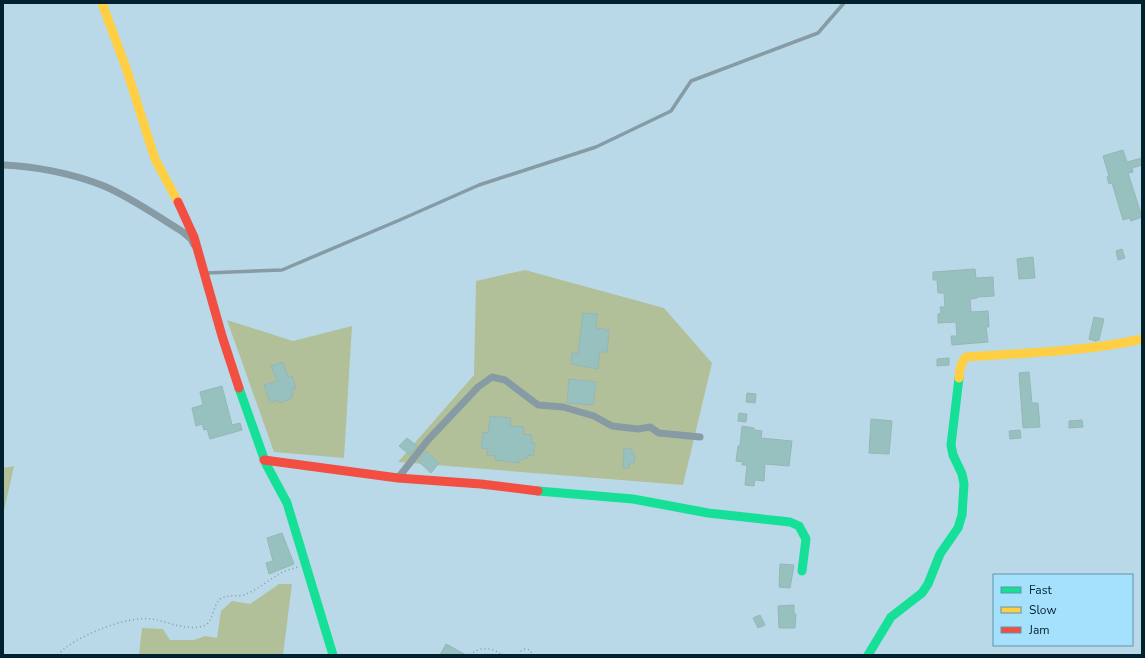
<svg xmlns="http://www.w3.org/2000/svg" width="1145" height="658" font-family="'Nunito Sans',sans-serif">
  <rect width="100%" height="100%" fill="#b9d9e8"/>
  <path fill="#b2c09a" d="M525,270L664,308L712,363L683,485L398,462L474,375L476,281Z
    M227,320L293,341L352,326L344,458L274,452Z
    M14,466L3,515V468Z
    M279,584H292L283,655H139L142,628L163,629L170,640H194L205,636L217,638L221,611L232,601L250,604Z"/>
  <path fill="#97c1bf" stroke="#97b5b6" d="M1123,150L1127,162L1142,158V165L1132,168L1133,172L1128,173L1142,217L1131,221L1130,218L1123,220L1112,183L1109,184L1107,177L1109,176L1103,156Z
    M1122,249L1125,258L1118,260L1116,251Z
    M1033,257L1035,278L1019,279L1017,259Z
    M975,269L976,278L993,277L994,296L977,297V298L970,299L971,312L988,311L989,327H986L988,342L952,345L951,336H957L956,322L938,323V314L941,313L940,307H945L944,293H938L937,280H933V272Z
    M583,313L597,314L596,328L609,330L607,352H600L598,369L571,364L572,353L578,354Z
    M1094,317L1104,319L1099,340L1095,341L1089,339Z
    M949,358V365L937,366V359Z
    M283,362L288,377L292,376L296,388L292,389L293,394L291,395L292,398L280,403L278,400L270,403L264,385L277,381L271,366Z
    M1029,372L1032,403H1038L1040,427L1023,428L1019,373Z
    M569,379L596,382L593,405L567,403Z
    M222,386L232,425L240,423L242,430L210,439L207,429L204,430L202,424L196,426L192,408L203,405L200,392Z
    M747,393L756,394L755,403L746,402Z
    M739,413L747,414L746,422L738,421Z
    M490,416L511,418L510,426L524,427L523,434L532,435L531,442L535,443L533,456L528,455V458L525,457L524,460L519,459V463L495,460L496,456L487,455L488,449L481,448L483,432L488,433Z
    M871,419L892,421L889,454L869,453Z
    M1082,420L1083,427L1069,428V421Z
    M742,426L754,428V430L762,431L761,438L792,441L789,466L765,464L764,481L755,480L754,486L745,485L747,465H742L743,462L736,461L738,446H740Z
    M1020,430L1021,438L1010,439L1009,431Z
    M407,438L417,446L410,455L399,446Z
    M624,448L632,449V454L635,455L634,463H630L629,468H623Z
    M426,451L439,463L431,473L418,461Z
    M282,533L294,564L269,574L266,563L273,561L267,538Z
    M780,564L794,565L790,588L779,587Z
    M794,605V614H796L795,628H779L778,606Z
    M760,615L765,625L758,628L753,618Z
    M446,644L466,655H440Z"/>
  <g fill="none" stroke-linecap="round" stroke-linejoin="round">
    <path stroke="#879ca5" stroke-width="1.5" stroke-dasharray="1 3" stroke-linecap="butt" d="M58,655C74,636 129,615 152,619C169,622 186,631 203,626C214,623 212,606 220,599C228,594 236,597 244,595C257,590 269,580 281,573C286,570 292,569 298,567
      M470,655C479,647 492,646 501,655
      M519,655L521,651L525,649L530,650L533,655"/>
    <path stroke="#869ba4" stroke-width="3.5" d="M207,273L282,270L402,219L479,185L596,147L671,111L691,81L818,33L844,3"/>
    <path stroke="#869ba4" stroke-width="7" d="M3,165C35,166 74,174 104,186C132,198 157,216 183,232L191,239L194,245
      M398,478L428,440L478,387L492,377L505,380L538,405L563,407L594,416L612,426L638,429L650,427L659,433L700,437"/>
    <path stroke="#16e098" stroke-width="9" d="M239,388L266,464L287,503L333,655
      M538,491L633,499L708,513L790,522L799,526L806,539L802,571
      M868,655L891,617L922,593L928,584L940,554L958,528L962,515L964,484L962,474L953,455L951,445L959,378"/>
    <path stroke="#ffcf43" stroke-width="9" d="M102,3L126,68L155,159L178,202
      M959,378C960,370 960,363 966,357C1025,353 1084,352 1142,339"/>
    <path stroke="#f24e42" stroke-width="9" d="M178,202L194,237L222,336L239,388
      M264,460L398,478L481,484L538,491"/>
  </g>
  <rect width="1145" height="658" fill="none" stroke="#00212d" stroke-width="8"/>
  <rect x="993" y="574" width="140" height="72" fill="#a5e0fc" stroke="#6394a9"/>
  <rect x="1001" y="587" width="20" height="6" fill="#16e098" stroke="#6394a9"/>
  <text x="1029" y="594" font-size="12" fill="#00212d">Fast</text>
  <rect x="1001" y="607" width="20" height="6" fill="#ffcf43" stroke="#6394a9"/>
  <text x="1029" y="614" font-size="12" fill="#00212d">Slow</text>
  <rect x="1001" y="627" width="20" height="6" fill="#f24e42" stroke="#6394a9"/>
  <text x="1029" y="634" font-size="12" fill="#00212d">Jam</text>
</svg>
